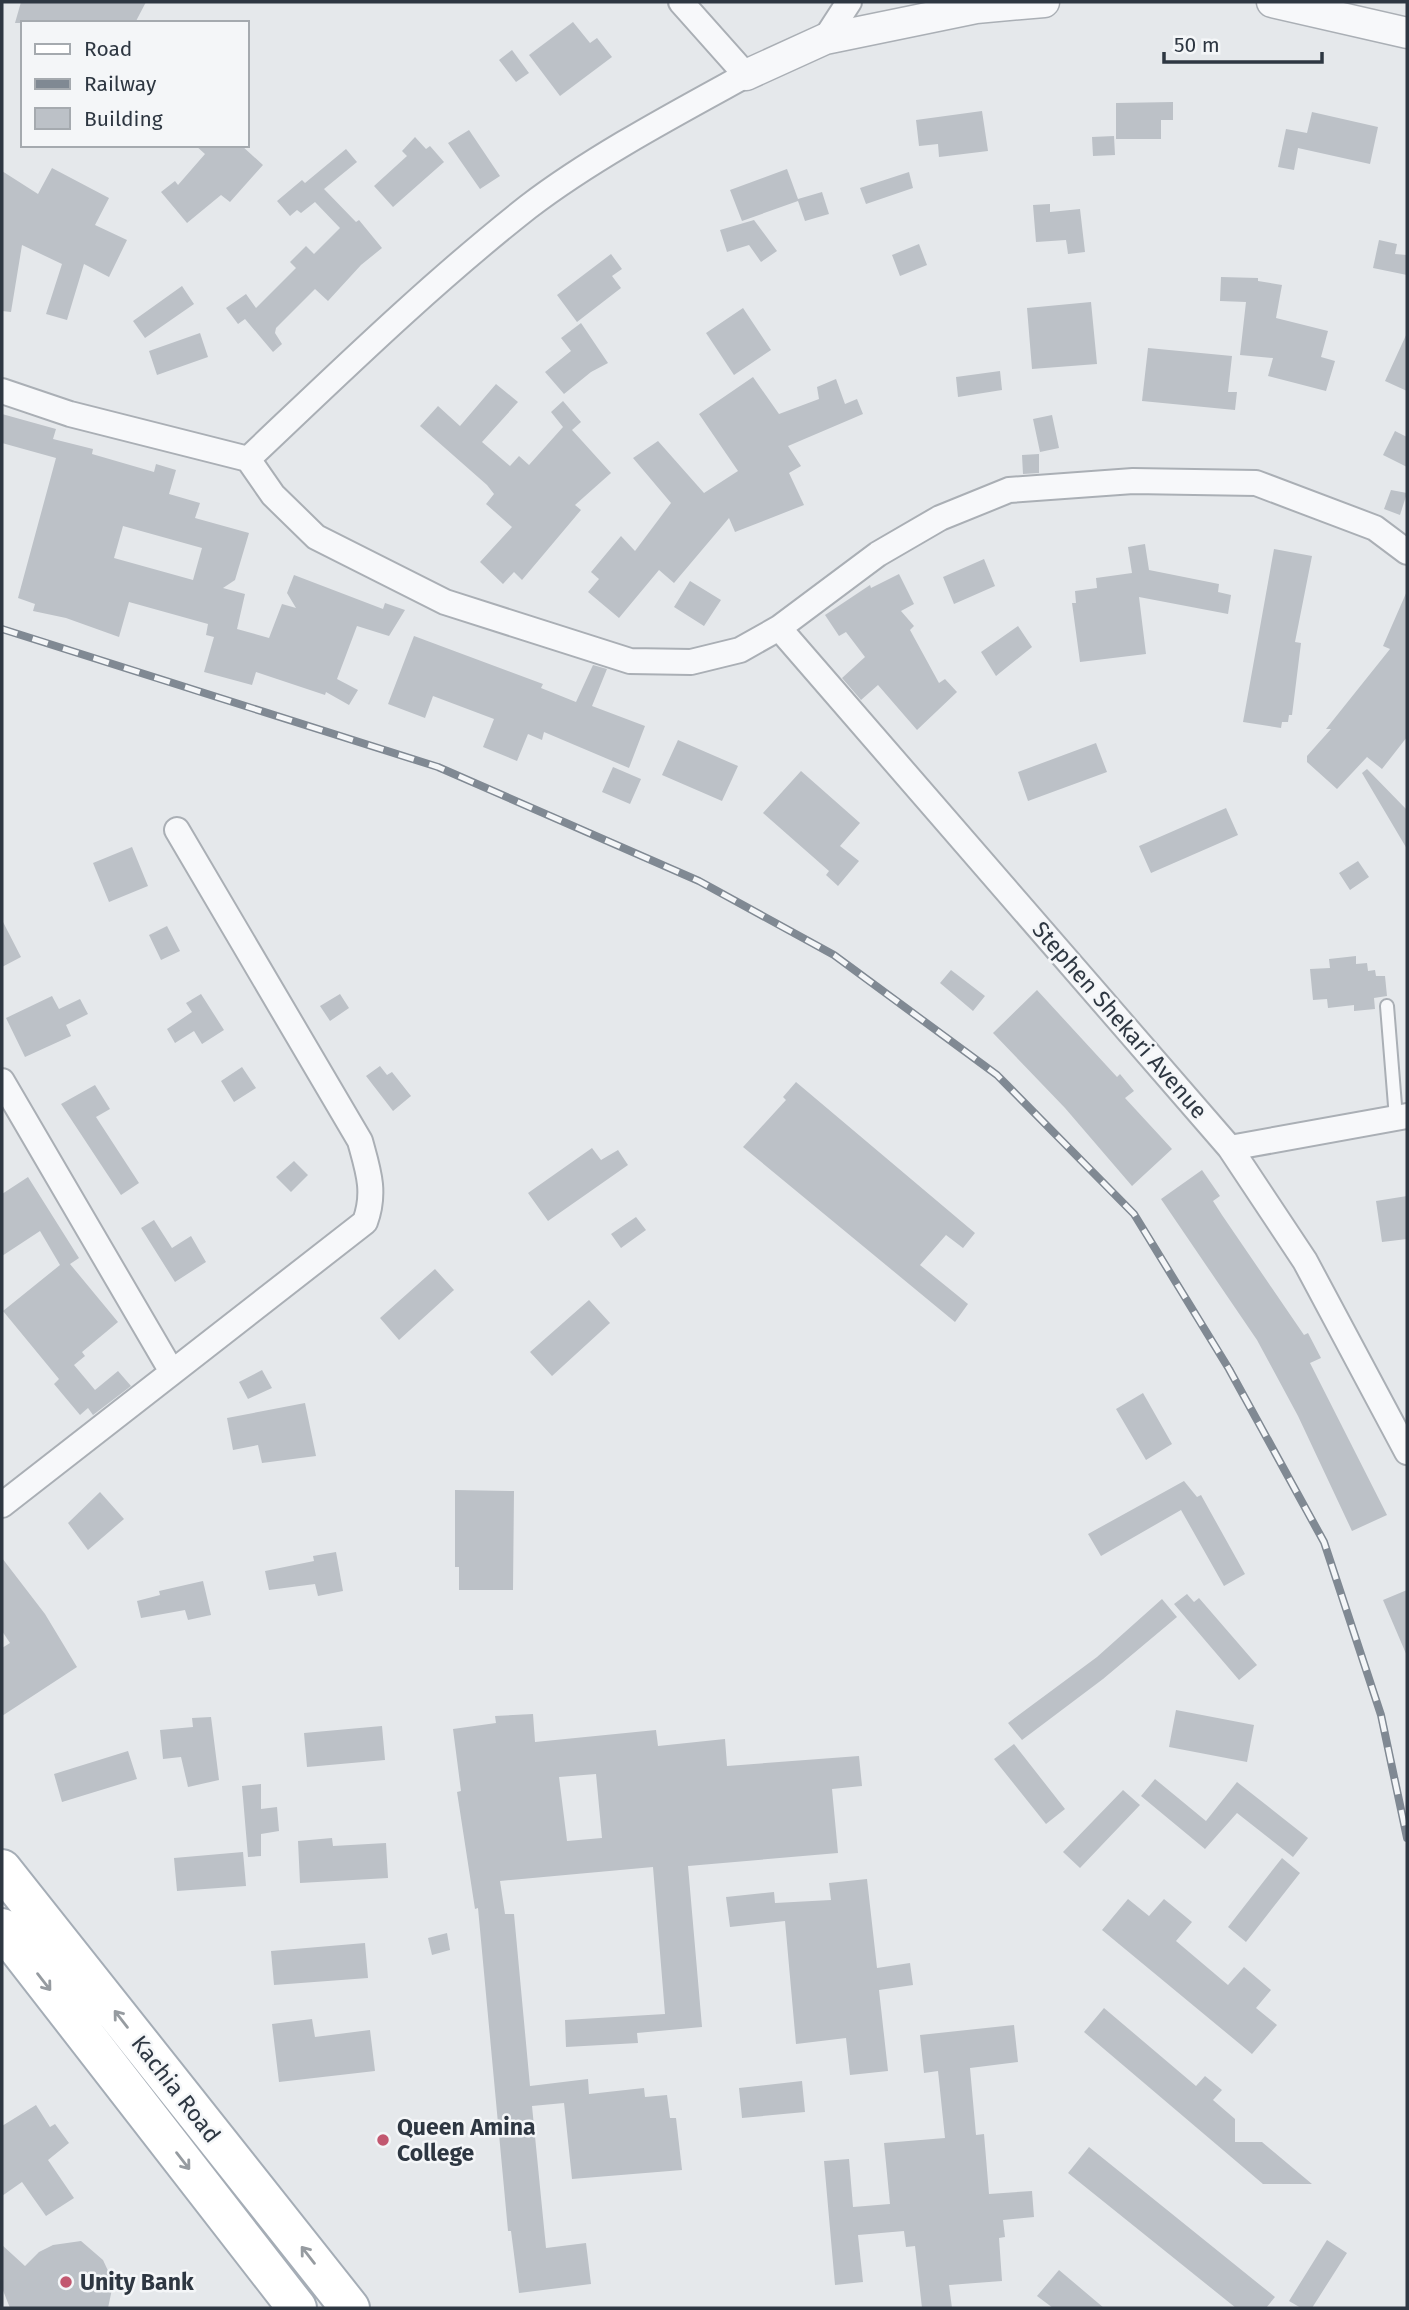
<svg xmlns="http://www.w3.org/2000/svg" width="1409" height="2310" font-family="'Fira Sans',sans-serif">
  <rect width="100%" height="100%" fill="#e5e8eb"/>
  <path fill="#bcc1c7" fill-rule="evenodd" d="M21,2H146L135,23H15Z
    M573,22L590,43L597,38L612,57L560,96L529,55Z
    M512,50L529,73L516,82L499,60Z
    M1173,102V120H1161V139H1116V103Z
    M982,111L988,151L939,157L938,144L919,146L916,120Z
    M1312,112L1378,127L1370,164L1298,148L1294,170L1278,167L1286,129L1307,133Z
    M469,130L500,176L480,189L448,143Z
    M1114,136L1115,155L1093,156L1092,137Z
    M415,137L426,149L430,146L444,162L393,207L374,186L407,156L402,151Z
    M195,145H241L263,165L230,202L221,195L187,223L161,192L175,181L178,185L205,154Z
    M346,149L357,162L324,189L356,222L359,220L382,248L361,265L328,301L315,289L276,328L275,333L282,344L273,352L245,319L238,324L226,308L246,294L256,308L296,268L290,262L306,246L314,254L340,228L315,202L301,213L297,210L290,216L277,201L302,180L305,183Z
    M52,168L109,198L95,225L127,240L109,277L84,264L67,320L46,314L62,264L22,245L11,312L2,311V171L38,194Z
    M787,169L798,199L822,192L829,214L805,221L798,201L742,221L730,190Z
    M909,172L913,188L866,204L860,188Z
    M1050,204V212L1080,209L1085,252L1068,254L1066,240L1036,242L1033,205Z
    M754,220L777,251L761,262L749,245L727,252L720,230Z
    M1379,240L1397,244L1395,254L1407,255V275L1373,268Z
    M919,244L927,265L900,276L892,255Z
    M611,254L622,269L612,276L621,288L577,322L557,295Z
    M1221,277L1258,278V281L1282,285L1276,318L1328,331L1321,357L1335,361L1326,391L1268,376L1273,358L1240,355L1246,302L1220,301Z
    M182,286L194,304L145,338L133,321Z
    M1091,302L1097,364L1032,369L1027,308Z
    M743,308L771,350L734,375L706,333Z
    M581,323L608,363L591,372L564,394L545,372L571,351L561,338Z
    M200,333L208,357L157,375L149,351Z
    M1407,333V391L1385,381Z
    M1148,348L1232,356L1228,392H1237L1235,410L1142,401Z
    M1000,371L1002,390L958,397L956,377Z
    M753,377L779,414L819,399L817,387L836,379L845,404L857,399L863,414L788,446L801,466L789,473L804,505L735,532L729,518L674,583L659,570L619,618L588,592L599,579L591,572L621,536L635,551L671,503L633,458L658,441L704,493L738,471L699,414Z
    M496,384L518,402L482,442L510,466L519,456L529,465L563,427L551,412L563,401L581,422L572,430L611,473L575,505L581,510L522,580L514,572L503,584L480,562L512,527L486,504L494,494L487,485L420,426L438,406L460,426Z
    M2,414L56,429L53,439L93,449L92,454L154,472L156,464L176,470L169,494L200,503L195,518L249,533L235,580L223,588L245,594L237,629L269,638L282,604L296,608L287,593L294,575L383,609L385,603L405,610L389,636L357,626L337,679L358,690L349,705L326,692L325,695L256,672L252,685L204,672L214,637L206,635L208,624L129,602L119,637L66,618L33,611L35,604L18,598L56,458L2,443ZM123,526L202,548L193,580L114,558Z
    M1052,415L1059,448L1040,452L1033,419Z
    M1395,431L1407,437V467L1383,455Z
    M1039,454V473L1023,474L1022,455Z
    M1391,490L1407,493L1400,515L1384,509Z
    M1145,544L1149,570L1219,584L1218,592L1231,595L1228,614L1139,597L1146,654L1080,662L1072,603H1076L1075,591L1097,588L1096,578L1132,573L1128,547Z
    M1274,549L1312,556L1295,642L1301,643L1292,715H1289L1288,722H1282L1281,728L1243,722Z
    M984,559L995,586L954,604L943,577Z
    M899,574L914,604L901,611L914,626L910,630L939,683L945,679L957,692L917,730L878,685L861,700L842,678L865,657L846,632L839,636L825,615L870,585L871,588Z
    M690,581L721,600L704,626L674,607Z
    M1407,591V737L1382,769L1367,757L1337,789L1307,762V756L1331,729H1326L1390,649L1383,646Z
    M1018,626L1032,647L996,676L981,652Z
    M414,636L543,684L541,688L576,702L593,665L607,669L592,706L645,726L629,768L544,732L542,740L528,734L517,761L483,747L494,719L433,696L425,718L388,704Z
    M678,740L738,766L722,801L662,775Z
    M1096,743L1107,772L1028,801L1018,772Z
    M613,767L641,779L630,804L602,792Z
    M1367,769L1407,810V849L1362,773Z
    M801,771L860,823L840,846L859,861L838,886L826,875L829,871L763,813Z
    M1226,808L1238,835L1151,873L1139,846Z
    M132,847L148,886L109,902L93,863Z
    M1358,861L1369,877L1350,890L1339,873Z
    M2,920L21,957L2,967Z
    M167,926L180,951L161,960L149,935Z
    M1356,956V964L1367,963L1368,971L1375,970L1376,976H1385L1387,996L1374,998L1375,1009L1354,1011V1005L1328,1008L1327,999L1313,1000L1310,969L1330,968L1329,959Z
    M951,970L985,996L973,1011L940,983Z
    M1037,990L1117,1077L1120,1074L1134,1091L1125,1098L1172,1149L1132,1186L1065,1108L993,1033Z
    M201,994L224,1030L202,1044L194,1031L175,1043L167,1029L192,1012L186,1003Z
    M340,994L349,1008L330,1021L320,1006Z
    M52,996L59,1009L80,999L88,1014L66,1025L71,1036L25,1057L6,1018Z
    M380,1066L387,1075L392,1072L411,1096L393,1111L366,1076Z
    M242,1067L256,1088L234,1102L221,1081Z
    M796,1082L975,1233L963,1248L946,1235L920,1265L968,1304L955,1322L743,1147L786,1100L783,1097Z
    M95,1085L110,1109L96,1117L139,1183L121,1195L61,1104Z
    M592,1148L601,1160L618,1150L628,1165L548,1221L528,1193Z
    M294,1161L308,1175L291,1192L276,1177Z
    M1202,1170L1220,1196L1213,1201L1222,1215L1304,1335L1308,1333L1321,1358L1310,1363L1387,1515L1352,1531L1298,1416L1257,1340L1161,1199Z
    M28,1177L79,1258L70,1264L118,1322L82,1352L85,1356L74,1365L95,1390L118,1371L131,1386L93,1415L88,1408L80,1415L54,1384L59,1379L3,1311L60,1265L40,1231L2,1256V1194Z
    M1407,1196V1239L1382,1242L1376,1201Z
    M636,1217L646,1230L621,1248L611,1234Z
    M154,1220L172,1248L191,1236L206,1262L175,1282L141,1228Z
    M435,1269L454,1290L399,1340L380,1318Z
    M589,1300L610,1323L552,1376L530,1352Z
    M262,1370L272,1388L248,1399L239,1382Z
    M1143,1393L1172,1444L1146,1460L1116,1409Z
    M305,1403L316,1456L262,1463L258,1445L233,1450L227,1418Z
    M1184,1481L1197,1497L1201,1495L1245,1574L1224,1586L1181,1510L1101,1556L1088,1534Z
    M455,1490L514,1491L513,1590H459V1567H455Z
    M100,1492L124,1519L88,1550L68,1523Z
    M336,1552L343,1591L318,1596L315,1584L269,1590L265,1571L314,1561L313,1556Z
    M2,1558L45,1614L77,1667L2,1716V1648L10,1643L2,1631Z
    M203,1581L211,1615L188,1620L185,1610L141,1618L137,1601L160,1595L159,1591Z
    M1407,1590V1656L1383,1600Z
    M1187,1594L1194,1602L1199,1598L1257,1665L1239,1680L1174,1604Z
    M1162,1599L1177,1617L1103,1679L1022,1740L1008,1723L1097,1657Z
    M1176,1710L1254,1725L1247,1762L1169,1747Z
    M533,1714L535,1742L656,1730L658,1746L725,1739L727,1766L859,1756L862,1786L832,1789L838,1853L688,1866L702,2027L637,2033L638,2043L566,2047L565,2020L665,2014L653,1867L500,1881L505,1914H514L530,2086L588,2079L589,2094L644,2088L645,2097L667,2095L670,2118H676L682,2170L572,2179L564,2103L532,2106L546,2248L586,2243L591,2284L519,2293L511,2231H508L478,1908L475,1909L457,1792L461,1791L453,1729L496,1723L495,1716ZM596,1774L602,1838L567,1841L559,1777Z
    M211,1717L219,1780L188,1787L181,1757L163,1759L160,1730L193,1727L192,1718Z
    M382,1726L385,1760L307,1767L304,1733Z
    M1014,1744L1065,1809L1046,1824L994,1759Z
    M128,1751L137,1779L62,1802L54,1774Z
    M1155,1779L1206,1821L1237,1782L1308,1838L1293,1857L1237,1813L1205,1849L1141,1796Z
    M261,1784V1809L277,1807L279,1831L261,1834V1856L248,1857L242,1786Z
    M1123,1790L1140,1805L1080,1868L1063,1852Z
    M332,1838L333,1846L386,1843L388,1878L300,1883L298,1841Z
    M243,1852L246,1886L177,1891L174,1858Z
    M1282,1858L1300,1873L1246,1942L1228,1927Z
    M867,1879L877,1968L910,1963L913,1985L879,1990L888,2071L850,2075L846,2038L796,2044L785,1921L730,1927L726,1897L774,1892L775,1903L831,1900L829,1883Z
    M1128,1899L1149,1916L1164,1899L1192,1922L1176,1941L1228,1985L1244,1967L1271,1990L1256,2008L1277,2025L1252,2054L1102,1930Z
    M447,1933L450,1950L432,1955L428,1938Z
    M365,1943L368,1978L274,1985L271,1951Z
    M1104,2008L1196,2086L1205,2076L1222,2090L1213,2100L1235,2119V2142H1262L1312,2184H1263L1084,2032Z
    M312,2019L315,2037L370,2030L375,2071L279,2082L272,2024Z
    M1014,2025L1018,2062L970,2068L976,2135L984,2134L989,2194L1032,2191L1034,2217L1003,2220L1005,2237L999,2238L1002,2281L949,2285L952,2308H922L915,2246L906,2247L904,2231L858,2235L863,2282L835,2285L824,2161L849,2159L853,2207L890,2204L884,2143L945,2138L938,2071L924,2073L920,2035Z
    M802,2081L805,2112L742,2118L739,2088Z
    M36,2105L50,2127L55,2124L69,2143L48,2160L74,2198L46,2216L22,2182L2,2196V2126Z
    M1089,2147L1275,2297L1266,2308H1236L1068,2173Z
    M1327,2240L1347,2253L1312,2308H1301L1289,2301Z
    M81,2241L103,2260L110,2275L112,2289L108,2308H10L2,2288V2245L25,2266L39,2252L53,2245Z
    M1059,2270L1104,2308H1053L1037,2296Z"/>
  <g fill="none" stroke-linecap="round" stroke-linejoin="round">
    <defs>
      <path id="service" d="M1387,1006L1396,1118"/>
      <path id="minor" d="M825,39L849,2
        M2,391L70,414L248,459C339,373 429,285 528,207C592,158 675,114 746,75L681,2
        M248,459L273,495L316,537L445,602L630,661L691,662L740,650L779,628L878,554L940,518L1009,490L1133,481L1256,483L1375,528L1407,552
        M779,628L1230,1148L1305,1261L1407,1452
        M2,1081L172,1372
        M1230,1148L1407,1116
        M2,1505L365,1222C376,1192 368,1170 360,1141L177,830"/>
      <path id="tertiary" d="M1272,2L1407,33
        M746,75L825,39L976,8L1044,2"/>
      <path id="primary" d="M2,1869L350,2308
        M2,1928L297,2308"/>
    </defs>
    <use href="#service" stroke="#aaafb5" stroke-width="16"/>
    <use href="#minor" stroke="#aaafb5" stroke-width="28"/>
    <use href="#tertiary" stroke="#aaafb5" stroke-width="33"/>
    <use href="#primary" stroke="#a5adb6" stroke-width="42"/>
    <use href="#service" stroke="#f7f8fa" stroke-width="12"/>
    <use href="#minor" stroke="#f7f8fa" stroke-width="24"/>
    <use href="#tertiary" stroke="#f7f8fa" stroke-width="30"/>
    <use href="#primary" stroke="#fff" stroke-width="38"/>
    <defs>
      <path id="rail" d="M2,629L438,767L699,881L834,955L997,1075L1134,1214L1229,1369L1324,1542L1381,1715L1407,1838"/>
    </defs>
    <use href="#rail" stroke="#808993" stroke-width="8"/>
    <use href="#rail" stroke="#f4f6f8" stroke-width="5" stroke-dasharray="16" stroke-linecap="butt"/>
  </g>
  <defs><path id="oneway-shaft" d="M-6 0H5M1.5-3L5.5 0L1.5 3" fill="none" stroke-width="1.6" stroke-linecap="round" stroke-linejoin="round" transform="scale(1.75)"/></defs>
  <g stroke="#969ba0">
    <use href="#oneway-shaft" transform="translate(44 1982) rotate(52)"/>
    <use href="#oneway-shaft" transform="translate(121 2019) rotate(-128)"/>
    <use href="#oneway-shaft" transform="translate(183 2161) rotate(52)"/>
    <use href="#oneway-shaft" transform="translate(308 2255) rotate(-128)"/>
  </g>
  <g fill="#c25870" stroke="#f4f6f8" stroke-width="2.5">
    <circle cx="383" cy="2140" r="7"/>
    <circle cx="66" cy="2282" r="7"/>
  </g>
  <g text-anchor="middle" stroke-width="5" stroke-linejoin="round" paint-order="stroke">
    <g font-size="23" fill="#2e3742" stroke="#f4f6f8">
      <text transform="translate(1120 1020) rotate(49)" y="8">Stephen Shekari Avenue</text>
      <text transform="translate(176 2089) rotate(52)" y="8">Kachia Road</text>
    </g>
    <g font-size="23" font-weight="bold" fill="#2e3742" stroke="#f4f6f8" text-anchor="start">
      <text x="397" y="2135">Queen Amina<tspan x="397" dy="26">College</tspan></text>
      <text x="80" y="2290">Unity Bank</text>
    </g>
  </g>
  <rect width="1409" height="2310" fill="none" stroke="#2e3742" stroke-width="7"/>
  <rect x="21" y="21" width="228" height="126" fill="#f4f6f8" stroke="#a5aaaf" stroke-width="2"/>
  <rect x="35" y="44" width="35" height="10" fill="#ffffff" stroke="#a5aaaf" stroke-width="2"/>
  <text x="84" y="56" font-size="21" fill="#2e3742">Road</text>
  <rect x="35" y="79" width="35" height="10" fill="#808993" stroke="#a5aaaf" stroke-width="2"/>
  <text x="84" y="91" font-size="21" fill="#2e3742">Railway</text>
  <rect x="35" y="108" width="35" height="21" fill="#bcc1c7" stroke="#a5aaaf" stroke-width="2"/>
  <text x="84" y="126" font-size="21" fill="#2e3742">Building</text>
  <path d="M1164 52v10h158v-10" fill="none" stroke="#2e3742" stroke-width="3.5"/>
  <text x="1174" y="52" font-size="21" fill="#2e3742" stroke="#f4f6f8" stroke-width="5" paint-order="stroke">50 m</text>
</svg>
